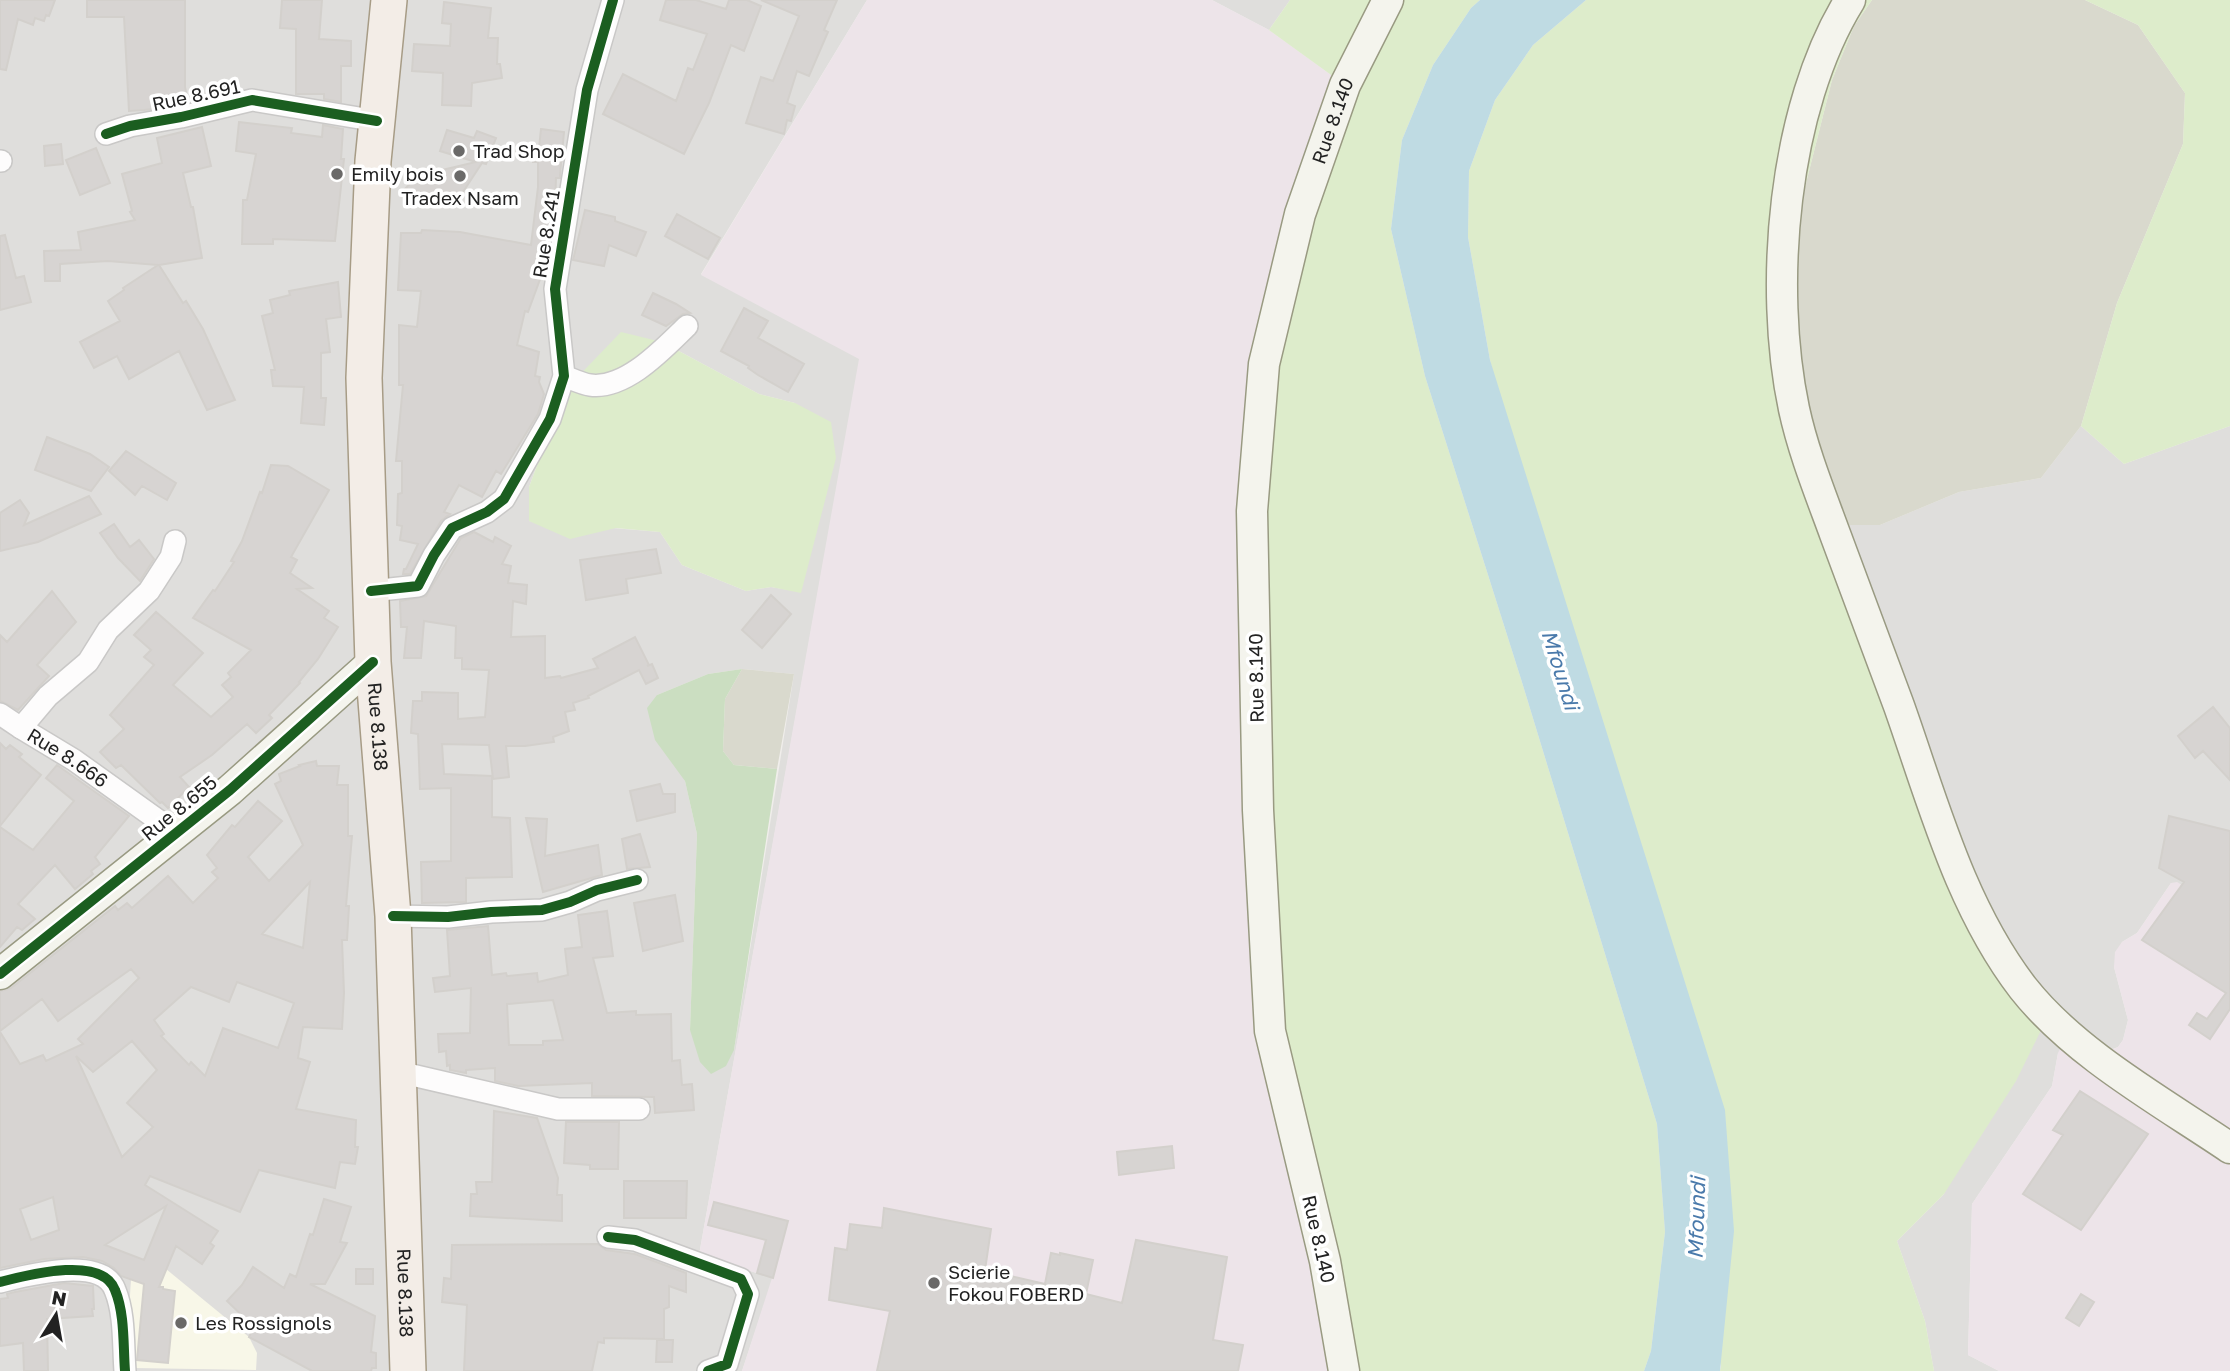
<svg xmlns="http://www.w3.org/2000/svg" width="2230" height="1371" font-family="'Golos Text',sans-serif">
  <rect width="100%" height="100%" fill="#f0eeeb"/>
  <path fill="#dfdedc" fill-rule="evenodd" d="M0,0H867L701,274L860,358L699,1255L773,1278L742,1371H0ZM662,342L759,394L795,403L801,592L771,587L746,591L682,565L660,532L529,521V487L565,390ZM742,669L794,674L734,1050L690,1030L697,834L685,781L657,695L708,674Z
    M1212,0H1290L1269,30Z
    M2081,426L2124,464L2230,426V914L2171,883L2137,933L2122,942L2114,967L2128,1020L2123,1040L2118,1047L2113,1049L2088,1044L2058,1053L2052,1086L1972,1204L1968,1355L1999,1371H1934L1925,1321L1897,1241L1944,1194L2022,987L1898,703L1849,525H1880L1959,492L2041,478Z"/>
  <path fill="#ede4e9" d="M867,0H1212L1269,30L1345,85L1344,1371H742L772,1278L699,1255L859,359L701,275Z
    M2177,882L2230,914V1371H1999L1968,1355L1972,1204L2052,1086L2058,1053L2062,1045L2088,1044L2113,1049L2118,1047L2123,1040L2128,1020L2114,967L2115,952L2122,942L2137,933L2171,883Z"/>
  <path fill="#f8f7e8" d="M139,1258L166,1269L249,1337L257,1353L256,1370L134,1368L129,1309L131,1280Z"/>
  <path fill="#d9d9cd" d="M1872,0H2085L2138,25L2185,93L2183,144L2117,303L2081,426L2041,478L1959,492L1880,525H1849L1822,470L1794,326L1796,266L1802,199L1832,80L1854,26Z
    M742,669L794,674L777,769L734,765L723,751L725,699Z"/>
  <path fill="#ddeccb" d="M1290,0H1480L1471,8L1433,65L1402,140L1391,229L1425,376L1521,679L1657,1124L1665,1232L1651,1351L1644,1371H1344L1270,1031L1264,364L1345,85L1269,30Z
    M1586,0H1872L1854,26L1832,80L1802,199L1796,266L1794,326L1822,470L1849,525L1898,703L1949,847L2048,1016L2016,1081L1944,1194L1897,1241L1925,1321L1934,1371H1720L1721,1366L1490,360L1468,237L1469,171L1495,100L1533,45Z
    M2085,0H2230V426L2124,464L2081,426L2117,303L2183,144L2185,93L2138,25Z
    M621,332L662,342L759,394L795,403L831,422L836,458L801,593L771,587L746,591L682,565L660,532L616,528L570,539L529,521V487L565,390Z"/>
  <path fill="#cbdec1" d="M742,669L725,699L723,751L734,765L777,769L734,1050L726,1066L711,1074L700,1062L690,1030L697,834L685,781L655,740L647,708L657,695L708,674Z"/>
  <path fill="#bfdbe3" d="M1480,0H1586L1533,45L1495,100L1469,171L1468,237L1490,360L1725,1110L1734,1231L1720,1371H1644L1651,1351L1665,1232L1657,1124L1521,679L1425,376L1391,229L1402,140L1433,65L1471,8Z"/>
  <path fill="#d7d4d2" stroke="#d3d0cc" stroke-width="2" fill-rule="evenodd" d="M0,0H55L49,16L46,15L44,21L35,18L33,25L18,19L6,70L0,69Z
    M87,0H185V87L188,102L153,105V109L144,110L129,111L124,17H87Z
    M282,0H322L319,39L351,41V66H341V102L324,99V94H296V29L280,28Z
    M666,0H696L726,9L729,0H747L761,6L744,51L731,45L709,103L684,154L603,114L623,74L676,101L688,68L693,70L707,34L660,20Z
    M761,0H837L824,30L828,32L809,76L797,71L787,103L795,106L791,121L787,120L784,134L746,123L761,77L773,81L799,16Z
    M444,2L491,8L488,38H498L497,64H500L502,78L472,83L471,106L442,105L443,73L412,71L414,44L450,46L451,24L442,23Z
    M239,122L292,128L291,133L322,137L323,125L343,129L341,159H344L335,241L273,239V244H242L243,200H247L256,154L236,151Z
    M202,127L211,166L183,173L191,207H193L202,258L159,265L183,303L186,301L203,329L235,400L207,410L179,351L129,379L117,356L94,368L80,342L120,321L108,301L124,290L123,288L158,265L108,261L60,264V281H45L44,251L81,250L78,232L135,220L130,212L132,211L122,174L162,163L157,138Z
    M541,129L564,132L560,175V178H556L555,206L546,263L528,312L525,311L517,345L539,352L535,376L540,377L539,382L544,394L542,401L538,414L501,474L496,471L482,497L459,485L444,512L450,514L441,521L410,574H403L404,569H406L418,544L400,540L402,526L397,525L398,494L402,493V461H396L403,385H399V325L417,327L421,291L398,290L401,233H421L422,230L460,232L531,245L538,187V162H533L534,148H539Z
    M447,130L474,138L477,131L496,138L486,164L482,163L461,195L451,199L405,189L417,176L476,162L440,151Z
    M61,144L63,164L45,166L44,146Z
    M96,148L110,183L80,195L66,160Z
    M585,210L615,217V221L646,232L636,256L609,245L604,266L573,260Z
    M677,214L720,238L708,259L665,236Z
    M5,235L16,278L24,276L31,302L0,310V236Z
    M338,282L341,317L326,319L330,352L321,353V398H326L324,425L301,423L304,387L273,386L271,370H275L262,316L273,313L270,300L290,295L289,291Z
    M653,293L676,304L690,313L683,314L666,326L642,315Z
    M744,308L768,321L758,338L804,364L788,392L758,375L748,368L749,366L721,351Z
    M47,437L90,454L109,467L91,491L35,470Z
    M126,451L176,483L167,500L142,486L135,495L109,471Z
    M271,465L288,466L329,490L291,557L297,560L290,573L312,588L297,589L329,611L324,618L338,627L318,659L299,682L300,683L269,715L272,718L256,733L247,724L212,755L180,777L189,787L168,808L162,802L160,803L121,765L116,768L100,752L124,729L110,715L154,665L144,657L151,650L134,635L156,612L203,653L173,685L211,717L233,697L222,685L231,677L228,673L251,650L193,618L213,590L215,591L234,562L231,561L242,541L260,492L262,493Z
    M89,496L101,514L38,542L0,551V513L20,500L29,513L24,525Z
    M114,524L130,547L139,540L154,559L140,581L118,558L100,533Z
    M474,532L493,542L495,537L511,546L502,564L511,566L508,583L527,585L526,604L513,601L511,637L545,636V678L560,676L561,678L598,668L593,659L635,637L649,665L647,666L652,664L658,678L646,684L639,670L588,696L589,698L573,703L575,710L565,712L569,731L553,737L554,742L525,746H506L509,777L493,779L489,745L442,744L444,774L492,776V817L510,818L512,877L466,878V902L422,903L421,862L451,861V788L420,789L418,734L411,733L413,701H422V692L458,693V719L485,717L489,670L462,669V658H455L456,626L424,621L421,658H404L407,627H401L400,601L426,596L461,538Z
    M656,549L661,573L626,579L628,593L586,600L580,560Z
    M52,591L76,622L37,665L49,676L18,710L0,701V635L7,642Z
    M771,595L791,614L762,648L742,630Z
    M2213,707L2230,728V780L2203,751L2195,758L2178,736Z
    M0,743L6,749L10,745L22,754L19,757L41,775L0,826Z
    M316,761L317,766H339L337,785H348V836H352L346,906H349L347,940H342L344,993L342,1029L303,1027L298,1058L310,1062L296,1109L356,1120L355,1147H358L355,1164L340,1162L335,1188L259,1170L240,1212L150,1176L145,1185L218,1231L210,1243L214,1246L202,1264L176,1246L159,1287H163V1289L175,1291L168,1363L137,1360L144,1284L121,1276L114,1268L102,1261L83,1257L44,1259L0,1268V1032L20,1064L43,1055L46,1061L83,1044L78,1039L139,978L131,969L58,1021L42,999L0,1031V991L11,988L115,906L118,910L127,903L132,908L168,876L193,903L218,878L212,872L217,868L207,855L232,825L235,827L258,801L282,821L248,857L269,881L303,845L275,784L281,781L279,774L300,766L299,765ZM310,882L303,948L262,934ZM237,982L294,1003L278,1048L223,1028L205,1076L191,1062L189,1065L161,1036L164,1034L154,1020L191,987L229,1002ZM132,1041L157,1070L127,1103L153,1127L122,1157L76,1056L93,1072ZM53,1197L59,1230L31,1240L20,1209ZM166,1206L144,1260L105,1245Z
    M57,765L129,816L95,857L100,864L91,871L93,874L75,889L55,865L18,904L35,919L22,930L17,927L0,947V827L33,850L74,801L46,778Z
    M660,784L663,794H675V812L637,821L630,791Z
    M2169,816L2230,831V1009L2210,1039L2189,1025L2197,1013L2207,1019L2226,993L2142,940L2184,882L2159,868Z
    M526,818L547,819L545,856L598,845L602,875L543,892Z
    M640,834L650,867L627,869L622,839Z
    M675,895L683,941L643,951L634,903Z
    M607,911L613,956L593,958L607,1013L636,1011V1015L671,1014L672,1061L680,1060L682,1085L692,1084L694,1110L655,1113L654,1097L592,1096V1083L518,1086L495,1081V1068L466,1070V1073L450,1070V1065L447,1066L446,1051L439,1052L438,1034L470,1033L471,988L435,992L433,978L450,976L447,930L488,926L492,975L506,973L507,976L537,973L538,982L568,975L565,949L582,947L578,915ZM553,1000L563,1040L543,1041V1045H509L507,1004Z
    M2080,1091L2148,1134L2081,1230L2023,1194L2063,1135L2053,1130Z
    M494,1111L537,1118L558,1178L557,1195H562V1221L470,1216L471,1194H477L476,1182H492Z
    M566,1122H619L618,1169H590V1165L564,1163Z
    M1172,1146L1174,1168L1119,1175L1117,1152Z
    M624,1181H687L686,1218H624Z
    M324,1199L351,1207L340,1242L347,1243L325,1284H310L375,1316L371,1352L376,1353V1368H372L371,1371H312L249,1337L254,1327L227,1301L242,1285L253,1267L284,1288L290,1274L296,1277L310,1234L313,1235Z
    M714,1202L788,1221L773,1278L757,1273L766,1240L708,1225Z
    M884,1208L991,1229L985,1270L1045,1284L1051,1253L1060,1255V1253L1093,1260L1086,1294L1122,1303L1136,1240L1227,1257L1213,1340L1243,1345L1238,1371H877L890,1311L829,1300L835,1248L847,1250L850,1224L882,1228Z
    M598,1244L606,1250L635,1254L686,1273V1292L669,1286V1307L664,1309V1339L604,1338V1343L598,1342L592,1371H464L467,1305L442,1302L444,1278L451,1279L452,1245Z
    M356,1269H373V1284H356Z
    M64,1283L93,1286L94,1309H92L93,1316L47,1319L48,1371H24L23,1343L0,1346V1299L8,1298L7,1294L15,1292Z
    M2081,1294L2094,1302L2079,1326L2066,1318Z
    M657,1340H673L672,1362H656Z"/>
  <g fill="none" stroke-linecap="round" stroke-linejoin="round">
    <defs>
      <g id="street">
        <path d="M106,134L130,126L181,117L252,100L377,121"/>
        <path d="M0,161H1"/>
        <path d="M564,376C572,379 582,384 590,385C626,390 664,348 687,326"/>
        <path id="s1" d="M175,541L171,557L149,591L108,630L88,662L48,696L21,728L74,760L176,833"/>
        <path d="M371,591L418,586L434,555L452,528L487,512L504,499L550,419L564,376L555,289L587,90L613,0"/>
        <path d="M0,714L21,728"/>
        <path d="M393,916L448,917L491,912L542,910L570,902L597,890L637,880"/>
        <path d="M399,1072L558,1109H639"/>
        <path d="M608,1237L635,1240L741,1279L748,1294L727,1364L708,1371"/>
        <path d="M0,1282C28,1275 102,1255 115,1290C125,1314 123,1345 125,1371"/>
      </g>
      <g id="secondary">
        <path d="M1850,0C1783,108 1768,286 1794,409C1803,451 1820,493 1835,534C1856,591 1878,649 1899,706C1933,802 1960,906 2023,988C2074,1053 2162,1102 2230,1148"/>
        <path d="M0,974L230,790L373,662"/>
        <path id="s2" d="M1344,1371L1325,1261L1270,1031L1258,810L1252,511L1264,364L1300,214L1345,85L1388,0"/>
      </g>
      <g id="primary">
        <path id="s3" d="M389,0L373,161L364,378L373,662L393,916L408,1371"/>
      </g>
    </defs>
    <use href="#street" stroke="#c9c8c7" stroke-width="24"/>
    <use href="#secondary" stroke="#999a82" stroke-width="33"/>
    <use href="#primary" stroke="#a79c86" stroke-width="38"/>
    <use href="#street" stroke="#fdfcfc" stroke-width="21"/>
    <use href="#secondary" stroke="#f4f4ed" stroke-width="30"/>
    <use href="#primary" stroke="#f3ede7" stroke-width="35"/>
    <defs>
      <path id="cycleway" d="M106,134L130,126L181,117L252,100L377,121
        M371,591L418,586L434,555L452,528L487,512L504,499L550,419L564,376L555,289L587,90L613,0
        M393,916L448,917L491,912L542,910L570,902L597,890L637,880
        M0,974L230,790L373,662
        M608,1237L635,1240L741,1279L748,1294L727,1364L708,1371
        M0,1282C28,1275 102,1255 115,1290C125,1314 123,1345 125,1371"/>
    </defs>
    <use href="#cycleway" stroke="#fff" stroke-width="15"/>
    <use href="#cycleway" stroke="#1b5e20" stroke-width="10"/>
  </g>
  <g fill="#6a6968" stroke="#fff" stroke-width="2.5">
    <circle cx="459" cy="151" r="7"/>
    <circle cx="337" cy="174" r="7"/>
    <circle cx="460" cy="176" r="7"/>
    <circle cx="934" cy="1283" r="7"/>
    <circle cx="181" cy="1323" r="7"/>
  </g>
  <g text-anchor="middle" stroke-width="7" stroke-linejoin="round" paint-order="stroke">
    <g font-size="19" fill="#222" stroke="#fff">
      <text transform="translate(196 95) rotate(-12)" y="7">Rue 8.691</text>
      <text dy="7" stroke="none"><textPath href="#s2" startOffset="1269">Rue 8.140</textPath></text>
      <text transform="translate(546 234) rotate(-81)" y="7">Rue 8.241</text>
      <text transform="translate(1256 678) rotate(-91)" y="7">Rue 8.140</text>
      <text dy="7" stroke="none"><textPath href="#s3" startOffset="728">Rue 8.138</textPath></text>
      <text dy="7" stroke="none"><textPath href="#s1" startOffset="301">Rue 8.666</textPath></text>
      <text transform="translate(179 808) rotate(-39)" y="7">Rue 8.655</text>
      <text transform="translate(1319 1239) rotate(77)" y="7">Rue 8.140</text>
      <text dy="7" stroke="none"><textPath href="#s3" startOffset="1295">Rue 8.138</textPath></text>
    </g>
    <g font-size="19" fill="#222" stroke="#fff" text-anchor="start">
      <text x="473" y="158">Trad Shop</text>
      <text x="351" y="181">Emily bois</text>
      <text x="460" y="205" text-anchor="middle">Tradex Nsam</text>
      <text x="948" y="1279">Scierie<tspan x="948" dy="22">Fokou FOBERD</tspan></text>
      <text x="195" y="1330">Les Rossignols</text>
    </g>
    <g font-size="21" font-style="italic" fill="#4a7aab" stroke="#fff">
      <text transform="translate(1560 670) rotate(73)" y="7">Mfoundi</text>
      <text transform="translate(1697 1218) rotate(-88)" y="7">Mfoundi</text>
    </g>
  </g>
  <g transform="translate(56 1315) rotate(11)" stroke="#ffffff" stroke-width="5" paint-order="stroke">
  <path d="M0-5L12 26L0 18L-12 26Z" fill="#222222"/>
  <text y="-10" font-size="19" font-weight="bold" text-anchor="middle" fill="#222222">N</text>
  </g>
</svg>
